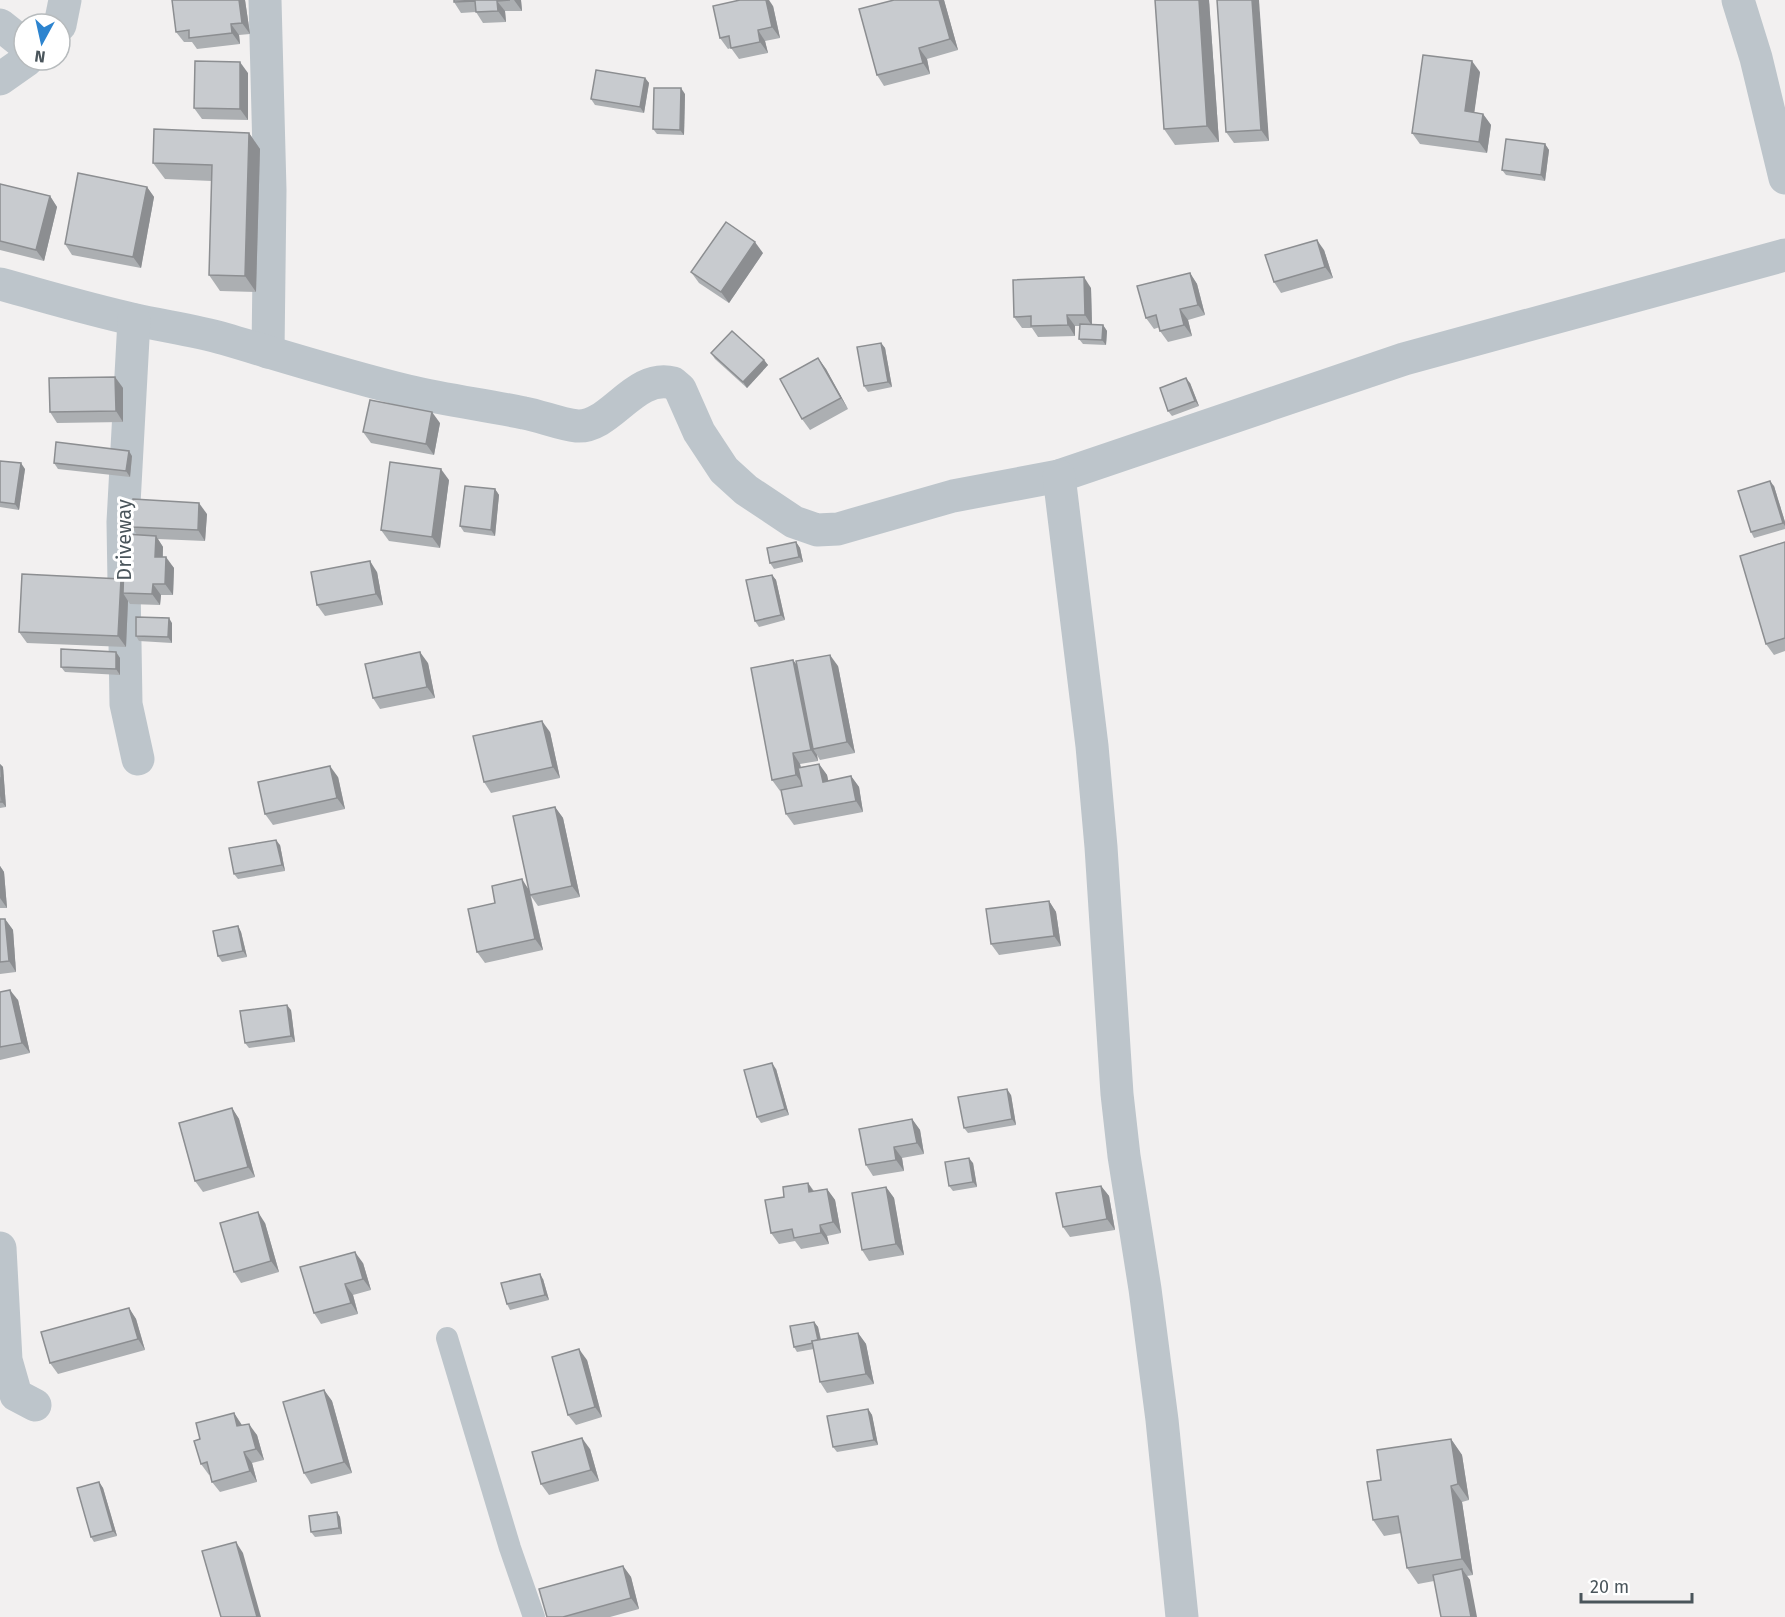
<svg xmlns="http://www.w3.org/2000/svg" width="1785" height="1617" viewBox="0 0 1785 1617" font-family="'Fira Sans',sans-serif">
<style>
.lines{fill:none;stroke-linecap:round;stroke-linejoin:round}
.service{stroke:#bdc5cb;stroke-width:22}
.minor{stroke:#bdc5cb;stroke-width:33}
.wall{fill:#acafb2}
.shaded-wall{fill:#8c8e91}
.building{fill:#c8cbcf;stroke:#8c8e91;stroke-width:1.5}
.labels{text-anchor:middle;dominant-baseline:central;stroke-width:6;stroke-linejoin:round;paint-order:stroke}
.street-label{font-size:20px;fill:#4a555b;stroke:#fff}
</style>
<rect width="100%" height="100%" fill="#f2f0f0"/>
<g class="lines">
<!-- service -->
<path class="service" d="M447,1338l63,210 24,69"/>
<!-- minor -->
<g class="minor">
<path d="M265,0l5,190 -2,162"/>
<path d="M1738,0l18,58 29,120"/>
<path d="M0,25l24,19"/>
<path d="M60,25l5,-25"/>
<path d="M0,79l27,-19"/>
<path d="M0,284c44,12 87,25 132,35 30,7 62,11 93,20 61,18 121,37 183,52 38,9 77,14 116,22 17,3 35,11 53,13 34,2 57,-53 96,-43l7,6 19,43 25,38 22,20 48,32 23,8 21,-1 115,-33 106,-20 345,-117 381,-104"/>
<path d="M134,320l-11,202 3,182 12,55"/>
<path d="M1059,476l33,270 9,101 16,247 7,62 21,133 17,131 20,197"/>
<path d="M0,1248l6,112 10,35 19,10"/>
</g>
</g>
<!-- wall -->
<g class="wall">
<path d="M172,0h73l5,34 -11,1 1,9 -43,5 -5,-7h-8l-8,-10z"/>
<path d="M454,0h67l1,11h-17l1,11 -23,1 -7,-11 -15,1 -7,-11z"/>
<path d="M894,0h50l14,50 -31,9 3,15 -46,12 -7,-11z"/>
<path d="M1155,0h54l10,142 -44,3 -11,-16z"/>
<path d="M1217,0l52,141 -35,2 -8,-11z"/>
<path d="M773,6l7,32 -15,3 3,12 -29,6 -8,-11 -3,1 -8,-11z"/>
<path d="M1480,72l-6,40 9,2 8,11 -4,28 -67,-9 -8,-11z"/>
<path d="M248,73v47l-46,-1 -8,-11z"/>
<path d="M645,78l4,5 -5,30 -49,-8 -4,-6z"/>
<path d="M685,94l-1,41 -27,-1 -4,-5z"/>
<path d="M249,133l11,16 -4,143 -36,-1 -11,-16 3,-94 -47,-2 -12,-16z"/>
<path d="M1545,144l4,6 -4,31 -39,-6 -4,-5z"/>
<path d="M0,184l50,12 7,11 -13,54 -44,-11z"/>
<path d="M147,187l7,10 -13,71 -69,-13 -7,-11z"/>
<path d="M1324,250l9,28 -52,15 -7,-11z"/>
<path d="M763,253l-34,50 -30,-20 -8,-11z"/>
<path d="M1190,273l7,11 8,31 -17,5 4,16 -24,6 -8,-11v-4l-6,2 -8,-11z"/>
<path d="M1091,288l1,37h11l4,6 -1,14 -23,-1 -4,-5 1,-13h-5v10l-37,1 -6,-9h-10l-8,-11z"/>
<path d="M881,343l4,5 7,39 -24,5 -4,-6z"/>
<path d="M711,353l53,7 4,5 -21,23 -32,-29z"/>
<path d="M818,358l8,11 22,40 -38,21 -8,-11z"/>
<path d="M115,377l8,11v34l-66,1 -7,-11z"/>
<path d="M1190,383l9,23 -27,10 -4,-5z"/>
<path d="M440,423l-6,32 -63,-12 -8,-11z"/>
<path d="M132,456l-2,21 -72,-8 -4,-6z"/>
<path d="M0,461l25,8 -6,41 -19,-3z"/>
<path d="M449,480l-9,68 -51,-7 -8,-11z"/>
<path d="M1774,486l11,36v7l-31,9 -3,-6z"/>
<path d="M495,489l4,6 -4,41 -31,-4 -4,-6z"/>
<path d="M207,514l-2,27 -47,-2 5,8v10l11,11 -1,27h-12l-1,10 -30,-1 -2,-3 -2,46 -99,-4 -8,-11 104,-50 14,-47 -5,-8z"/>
<path d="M796,542l4,6 3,14 -29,7 -4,-6z"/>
<path d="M1785,542v109l-11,4 -8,-11z"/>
<path d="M377,572l6,33 -58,11 -8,-11z"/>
<path d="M772,575l4,5 9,40 -26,7 -4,-6z"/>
<path d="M172,623v20l-33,-2 -3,-5z"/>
<path d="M116,652l4,6v17l-55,-3 -4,-5z"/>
<path d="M793,660l3,4 42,2 17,87 -35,7 -3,-5 1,6 -18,3 1,3 18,-3 8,11 1,6 23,-5 8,11 4,25 -69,13 -8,-11 -5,-24 -1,1 -8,-11z"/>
<path d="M428,663l7,35 -55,11 -7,-11z"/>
<path d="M550,732l10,46 -69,15 -7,-11z"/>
<path d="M0,764l3,3 3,40 -6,1z"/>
<path d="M338,777l7,32 -72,16 -8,-11z"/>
<path d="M555,807l8,11 17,79 -42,9 -7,-10 12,54 -58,13 -8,-11 18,-49 34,-14z"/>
<path d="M280,845l5,26 -47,8 -4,-5z"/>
<path d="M0,866l4,6 3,36h-7z"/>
<path d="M1049,901l7,11 5,34 -62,9 -8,-11z"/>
<path d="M0,919h5l8,11 3,42 -16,2z"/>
<path d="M238,926l3,6 6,25 -25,5 -4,-6z"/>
<path d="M0,992l18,8 12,53 -30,7z"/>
<path d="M291,1010l4,32 -46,6 -4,-5z"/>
<path d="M776,1069l13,46 -28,8 -4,-6z"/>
<path d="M1011,1095l5,30 -48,8 -4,-5z"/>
<path d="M232,1108l7,11 16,58 -52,15 -8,-11z"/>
<path d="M912,1119l8,11 4,24 -22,4 2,13 -31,5 -7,-11z"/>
<path d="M973,1163l4,24 -24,4 -4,-5z"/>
<path d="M808,1183l6,8 13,-2 8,11 6,33 -14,3 2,8 -28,5 -6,-8 -16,3 -8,-11 13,-36z"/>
<path d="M1101,1186l8,10 6,34 -45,7 -7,-10z"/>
<path d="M886,1187l8,11 10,57 -35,6 -7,-11z"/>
<path d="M265,1223l14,49 -38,11 -7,-11z"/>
<path d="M363,1263l8,27 -18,5 5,19 -37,10 -7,-11z"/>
<path d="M543,1279l6,21 -39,10 -3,-6z"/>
<path d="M129,1308l7,11 9,31 -87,24 -8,-11z"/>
<path d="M814,1322l4,5 3,12 37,-6 8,11 8,40 -47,9 -7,-11 -6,-33 -17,3 -3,-5z"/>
<path d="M587,1360l15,57 -26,8 -8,-10z"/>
<path d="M324,1390l8,11 20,72 -41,11 -7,-11z"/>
<path d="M868,1409l4,6 6,30 -41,7 -4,-5z"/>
<path d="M234,1413l8,12 15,10 7,25 -12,3 5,19 -37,10 -8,-10 -2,-8 -1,1 -8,-11 -1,-25z"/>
<path d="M1451,1439l11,16 7,45 -7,2 11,73 -6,1 3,4 -36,1 -16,3 -11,-16 -6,-35 -17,3 -11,-16 8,-40z"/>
<path d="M590,1449l9,32 -50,14 -8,-11z"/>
<path d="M99,1482l4,6 14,48 -23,6 -3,-5z"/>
<path d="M337,1512l3,5 2,17 -27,3 -4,-5z"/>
<path d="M623,1566l8,11 8,32 -29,8h-63z"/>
</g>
<!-- shaded-wall -->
<g class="shaded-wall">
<path d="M239,0h6l5,34 -8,-11z"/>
<path d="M514,0h7l1,11z"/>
<path d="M766,0h3l4,6 7,32 -8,-11z"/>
<path d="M939,0h5l14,50 -8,-11z"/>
<path d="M1199,0h10l10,142 -12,-16z"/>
<path d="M1252,0h7l10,141 -8,-11z"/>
<path d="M497,1l8,10 1,11 -8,-11z"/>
<path d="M231,24l8,11 1,9 -8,-11z"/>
<path d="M758,30l7,11 3,12 -8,-11z"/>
<path d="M919,48l8,11 3,15 -7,-11z"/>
<path d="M1472,61l8,11 -7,50 -8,-11z"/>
<path d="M240,62l8,11v47l-8,-11z"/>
<path d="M645,78l4,5 -5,30 -4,-6z"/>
<path d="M681,88l4,6 -1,41 -4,-5z"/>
<path d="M1483,114l8,11 -4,28 -8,-11z"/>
<path d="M249,133l11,16 -4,143 -11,-16z"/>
<path d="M1545,144l4,6 -4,31 -4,-6z"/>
<path d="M147,187l7,10 -13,71 -8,-11z"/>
<path d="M50,196l7,11 -13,54 -8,-11z"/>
<path d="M1317,240l7,10 9,28 -8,-11z"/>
<path d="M755,242l8,11 -34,50 -8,-11z"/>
<path d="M1190,273l7,11 8,31 -7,-10z"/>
<path d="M1084,277l7,11 1,38 -7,-11z"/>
<path d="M1180,309l8,11 4,16 -8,-11z"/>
<path d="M1067,315l8,11v10l-7,-11z"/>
<path d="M1103,325l4,6 -1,14 -4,-5z"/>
<path d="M881,343l4,5 7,39 -4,-5z"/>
<path d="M818,358l8,11 22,40 -7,-11z"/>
<path d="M764,360l4,5 -21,23 -4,-6z"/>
<path d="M115,377l8,11v34l-7,-11z"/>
<path d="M1186,378l4,5 9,23 -4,-5z"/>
<path d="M432,412l8,11 -6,32 -8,-11z"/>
<path d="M129,451l3,5 -2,21 -4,-6z"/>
<path d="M21,463l4,6 -6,41 -4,-6z"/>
<path d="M441,469l8,11 -9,68 -8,-11z"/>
<path d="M1770,481l4,5 11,36v4l-2,-3z"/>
<path d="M495,489l4,6 -4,41 -4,-6z"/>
<path d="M199,503l8,11 -2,27 -7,-11z"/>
<path d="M156,536l7,11 -1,21 -7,-11z"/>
<path d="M796,542l4,6 3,14 -4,-5z"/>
<path d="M166,557l8,11 -1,27 -8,-11z"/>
<path d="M370,561l7,11 6,33 -7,-11z"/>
<path d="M772,575l4,5 9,40 -4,-5z"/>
<path d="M121,579l8,11 -6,3 5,8 -2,46 -8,-11z"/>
<path d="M153,584l8,11 -1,10 -8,-11z"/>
<path d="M169,618l3,5v20l-4,-6z"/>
<path d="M116,652l4,6v17l-4,-6z"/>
<path d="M420,652l8,11 7,35 -8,-11z"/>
<path d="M830,655l8,11 17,87 -8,-11z"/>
<path d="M793,660l8,11 12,78 4,6 1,6 -7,-11z"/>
<path d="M542,721l8,11 10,46 -7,-11z"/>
<path d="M793,753l7,11 4,22 -8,-11z"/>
<path d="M0,764l3,3 3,40 -4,-5z"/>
<path d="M819,764l8,11 4,18 -8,-11z"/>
<path d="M330,766l8,11 7,32 -8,-11z"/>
<path d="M851,776l8,11 4,25 -7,-11z"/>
<path d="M555,807l8,11 17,79 -8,-11z"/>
<path d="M276,840l4,5 5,26 -3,-6z"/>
<path d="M0,866l4,6 3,36 -7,-10z"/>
<path d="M522,879l7,11 14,60 -8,-11z"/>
<path d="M1049,901l7,11 5,34 -7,-10z"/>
<path d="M5,919l8,11 3,42 -7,-11z"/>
<path d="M238,926l3,6 6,25 -4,-6z"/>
<path d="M10,990l8,10 12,53 -8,-10z"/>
<path d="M287,1005l4,5 4,32 -4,-6z"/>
<path d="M772,1063l4,6 13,46 -4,-6z"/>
<path d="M1007,1089l4,6 5,30 -4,-6z"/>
<path d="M232,1108l7,11 16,58 -7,-10z"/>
<path d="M912,1119l8,11 4,24 -7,-11z"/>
<path d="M894,1147l8,11 2,13 -8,-11z"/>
<path d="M969,1158l4,5 4,24 -4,-5z"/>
<path d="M808,1183l7,11 -6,-2z"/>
<path d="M1101,1186l8,10 6,34 -8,-11z"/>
<path d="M886,1187l8,11 10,57 -8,-11z"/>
<path d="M827,1189l8,11 6,33 -8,-11z"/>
<path d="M258,1212l7,11 14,49 -8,-11z"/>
<path d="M820,1225l7,11 2,8 -8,-11z"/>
<path d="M355,1252l8,11 8,27 -8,-11z"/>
<path d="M540,1274l3,5 6,21 -4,-5z"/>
<path d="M345,1284l8,11 5,19 -7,-11z"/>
<path d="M129,1308l7,11 9,31 -7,-11z"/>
<path d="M814,1322l4,5 4,20 -4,-5z"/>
<path d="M858,1333l8,11 8,40 -8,-10z"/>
<path d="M579,1349l8,11 15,57 -7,-10z"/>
<path d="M324,1390l8,11 20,72 -8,-11z"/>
<path d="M868,1409l4,6 6,30 -4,-5z"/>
<path d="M234,1413l7,11 4,13 -8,-11z"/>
<path d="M249,1424l8,11 7,25 -8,-11z"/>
<path d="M582,1438l8,11 9,32 -8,-11z"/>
<path d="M1451,1439l11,16 7,45 -11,-16z"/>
<path d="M244,1452l8,11 5,19 -7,-11z"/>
<path d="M99,1482l4,6 14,48 -4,-5z"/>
<path d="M1451,1486l11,16 11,73 -11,-16z"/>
<path d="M337,1512l3,5 2,17 -3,-6z"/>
<path d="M236,1542l7,11 18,64h-4z"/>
<path d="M623,1566l8,11 8,32 -8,-11z"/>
<path d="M1462,1569l8,11 7,37h-6z"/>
</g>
<!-- building -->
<g class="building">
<path d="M172,0h67l3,23 -11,1 1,9 -43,5v-8l-13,2z"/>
<path d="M454,0h56l-13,1 1,10 -22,1 -1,-11 -21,1z"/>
<path d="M740,0h26l6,27 -14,3 2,12 -29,6 -2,-12 -9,2 -7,-32z"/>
<path d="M894,0h45l11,39 -31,9 4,15 -46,12 -18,-66z"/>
<path d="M1155,0h44l8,126 -43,3z"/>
<path d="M1217,0h35l9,130 -35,2z"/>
<path d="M1423,55l49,6 -7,50 18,3 -4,28 -67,-9z"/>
<path d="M195,61l45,1v47l-46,-1z"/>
<path d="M596,70l49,8 -5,29 -49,-8z"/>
<path d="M654,88h27l-1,42 -27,-1z"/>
<path d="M154,129l95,4 -4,143 -36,-1 3,-110 -59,-2z"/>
<path d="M1506,139l39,5 -4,31 -39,-5z"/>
<path d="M78,173l69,14 -14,70 -68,-13z"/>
<path d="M0,184l50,12 -14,54 -36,-9z"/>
<path d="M726,222l29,20 -34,50 -30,-20z"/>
<path d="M1317,240l8,27 -51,15 -9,-27z"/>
<path d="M1190,273l8,32 -18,4 4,16 -24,6 -4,-16 -10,3 -9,-32z"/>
<path d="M1084,277l1,38h-18l1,10 -37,1v-10l-17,1 -1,-37z"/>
<path d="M1080,324l23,1 -1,15 -23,-1z"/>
<path d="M732,331l32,29 -21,22 -32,-29z"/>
<path d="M881,343l7,39 -24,4 -7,-39z"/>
<path d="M818,358l23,40 -39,21 -22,-40z"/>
<path d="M115,377l1,34 -66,1 -1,-34z"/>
<path d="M1186,378l9,23 -27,10 -8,-23z"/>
<path d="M370,400l62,12 -6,32 -63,-12z"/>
<path d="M56,442l73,9 -3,20 -72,-8z"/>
<path d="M0,461l21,2 -6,41 -15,-2z"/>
<path d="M390,462l51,7 -9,68 -51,-7z"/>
<path d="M1770,481l13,42 -32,9 -13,-41z"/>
<path d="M465,486l30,3 -4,41 -31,-4z"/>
<path d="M133,499l66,4 -1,27 -66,-3z"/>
<path d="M125,534l31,2 -1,21h11l-1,27h-12l-1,10 -29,-1z"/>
<path d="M796,542l3,15 -29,6 -3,-15z"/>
<path d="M1785,542v96l-19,6 -26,-88z"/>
<path d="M370,561l6,33 -59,11 -6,-33z"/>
<path d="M22,574l99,5 -3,57 -99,-4z"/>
<path d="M772,575l9,40 -26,6 -9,-41z"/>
<path d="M136,617l33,1 -1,19 -32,-1z"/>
<path d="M61,649l55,3v17l-55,-2z"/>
<path d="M420,652l7,35 -54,11 -8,-34z"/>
<path d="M830,655l17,87 -34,7 -17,-88z"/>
<path d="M793,660l18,90 -18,3 3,22 -24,5 -21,-112z"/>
<path d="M542,721l11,46 -69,15 -11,-46z"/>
<path d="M819,764l4,18 28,-6 5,25 -70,13 -5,-24 21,-4 -4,-18z"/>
<path d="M330,766l7,32 -72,16 -7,-32z"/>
<path d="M0,777l2,25h-2z"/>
<path d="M555,807l17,79 -42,9 -17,-79z"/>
<path d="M276,840l6,25 -48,9 -5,-26z"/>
<path d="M522,879l13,60 -58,13 -9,-43 27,-6 -3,-17z"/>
<path d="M1049,901l5,35 -63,8 -5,-35z"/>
<path d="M0,919h5l4,42 -9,1z"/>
<path d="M238,926l5,25 -25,5 -5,-25z"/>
<path d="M10,990l12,53 -22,4v-55z"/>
<path d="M287,1005l4,31 -46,7 -5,-32z"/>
<path d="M772,1063l13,46 -28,8 -13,-47z"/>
<path d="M1007,1089l5,30 -48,9 -6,-31z"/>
<path d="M232,1108l16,59 -53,14 -16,-58z"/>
<path d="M912,1119l5,24 -23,4 2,13 -30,5 -7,-36z"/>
<path d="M969,1158l4,24 -24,4 -4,-24z"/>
<path d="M808,1183l1,9 18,-3 6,33 -13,3 1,8 -27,5 -2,-9 -21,4 -6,-33 19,-3 -1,-10z"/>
<path d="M1101,1186l6,33 -44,8 -7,-34z"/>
<path d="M886,1187l10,57 -34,6 -10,-57z"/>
<path d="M258,1212l13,49 -37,11 -14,-49z"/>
<path d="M355,1252l8,27 -18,5 6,19 -37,10 -14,-46z"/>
<path d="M540,1274l5,21 -38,9 -6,-21z"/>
<path d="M129,1308l9,31 -88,24 -9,-31z"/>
<path d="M814,1322l4,18 -6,1 1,2 -19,4 -4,-21z"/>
<path d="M858,1333l8,41 -46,8 -8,-41z"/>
<path d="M579,1349l16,58 -27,8 -16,-58z"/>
<path d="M324,1390l20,72 -40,11 -21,-71z"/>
<path d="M868,1409l6,31 -41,7 -6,-31z"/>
<path d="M234,1413l3,13 12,-2 7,25 -12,3 6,19 -38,11 -5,-20 -6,2 -7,-23 6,-2 -4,-16z"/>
<path d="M582,1438l9,32 -50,14 -9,-32z"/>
<path d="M1451,1439l7,45 -7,2 11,73 -55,9 -9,-52 -25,4 -6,-38 14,-2 -4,-30z"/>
<path d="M99,1482l14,49 -22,6 -14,-49z"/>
<path d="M337,1512l2,16 -28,4 -2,-16z"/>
<path d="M236,1542l21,75h-36l-19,-66z"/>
<path d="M623,1566l8,32 -68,19h-16l-8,-28z"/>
<path d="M1462,1569l9,48h-30l-8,-42z"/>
</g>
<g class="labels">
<!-- street labels -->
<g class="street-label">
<text transform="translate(124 540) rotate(-90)">Driveway</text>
</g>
</g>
<!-- north arrow -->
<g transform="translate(42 42) rotate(188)"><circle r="28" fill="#ffffff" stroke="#b7bbbd" stroke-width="1.5"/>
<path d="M0-4.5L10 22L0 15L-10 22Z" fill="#2d84cf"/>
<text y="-9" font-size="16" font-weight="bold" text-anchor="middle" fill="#4a555b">N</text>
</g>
<!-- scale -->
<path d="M1581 1593v9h111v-9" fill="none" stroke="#4a555b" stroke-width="3"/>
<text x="1590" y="1593" font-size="18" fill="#4a555b" stroke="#ffffff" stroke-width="4.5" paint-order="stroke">20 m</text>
</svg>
